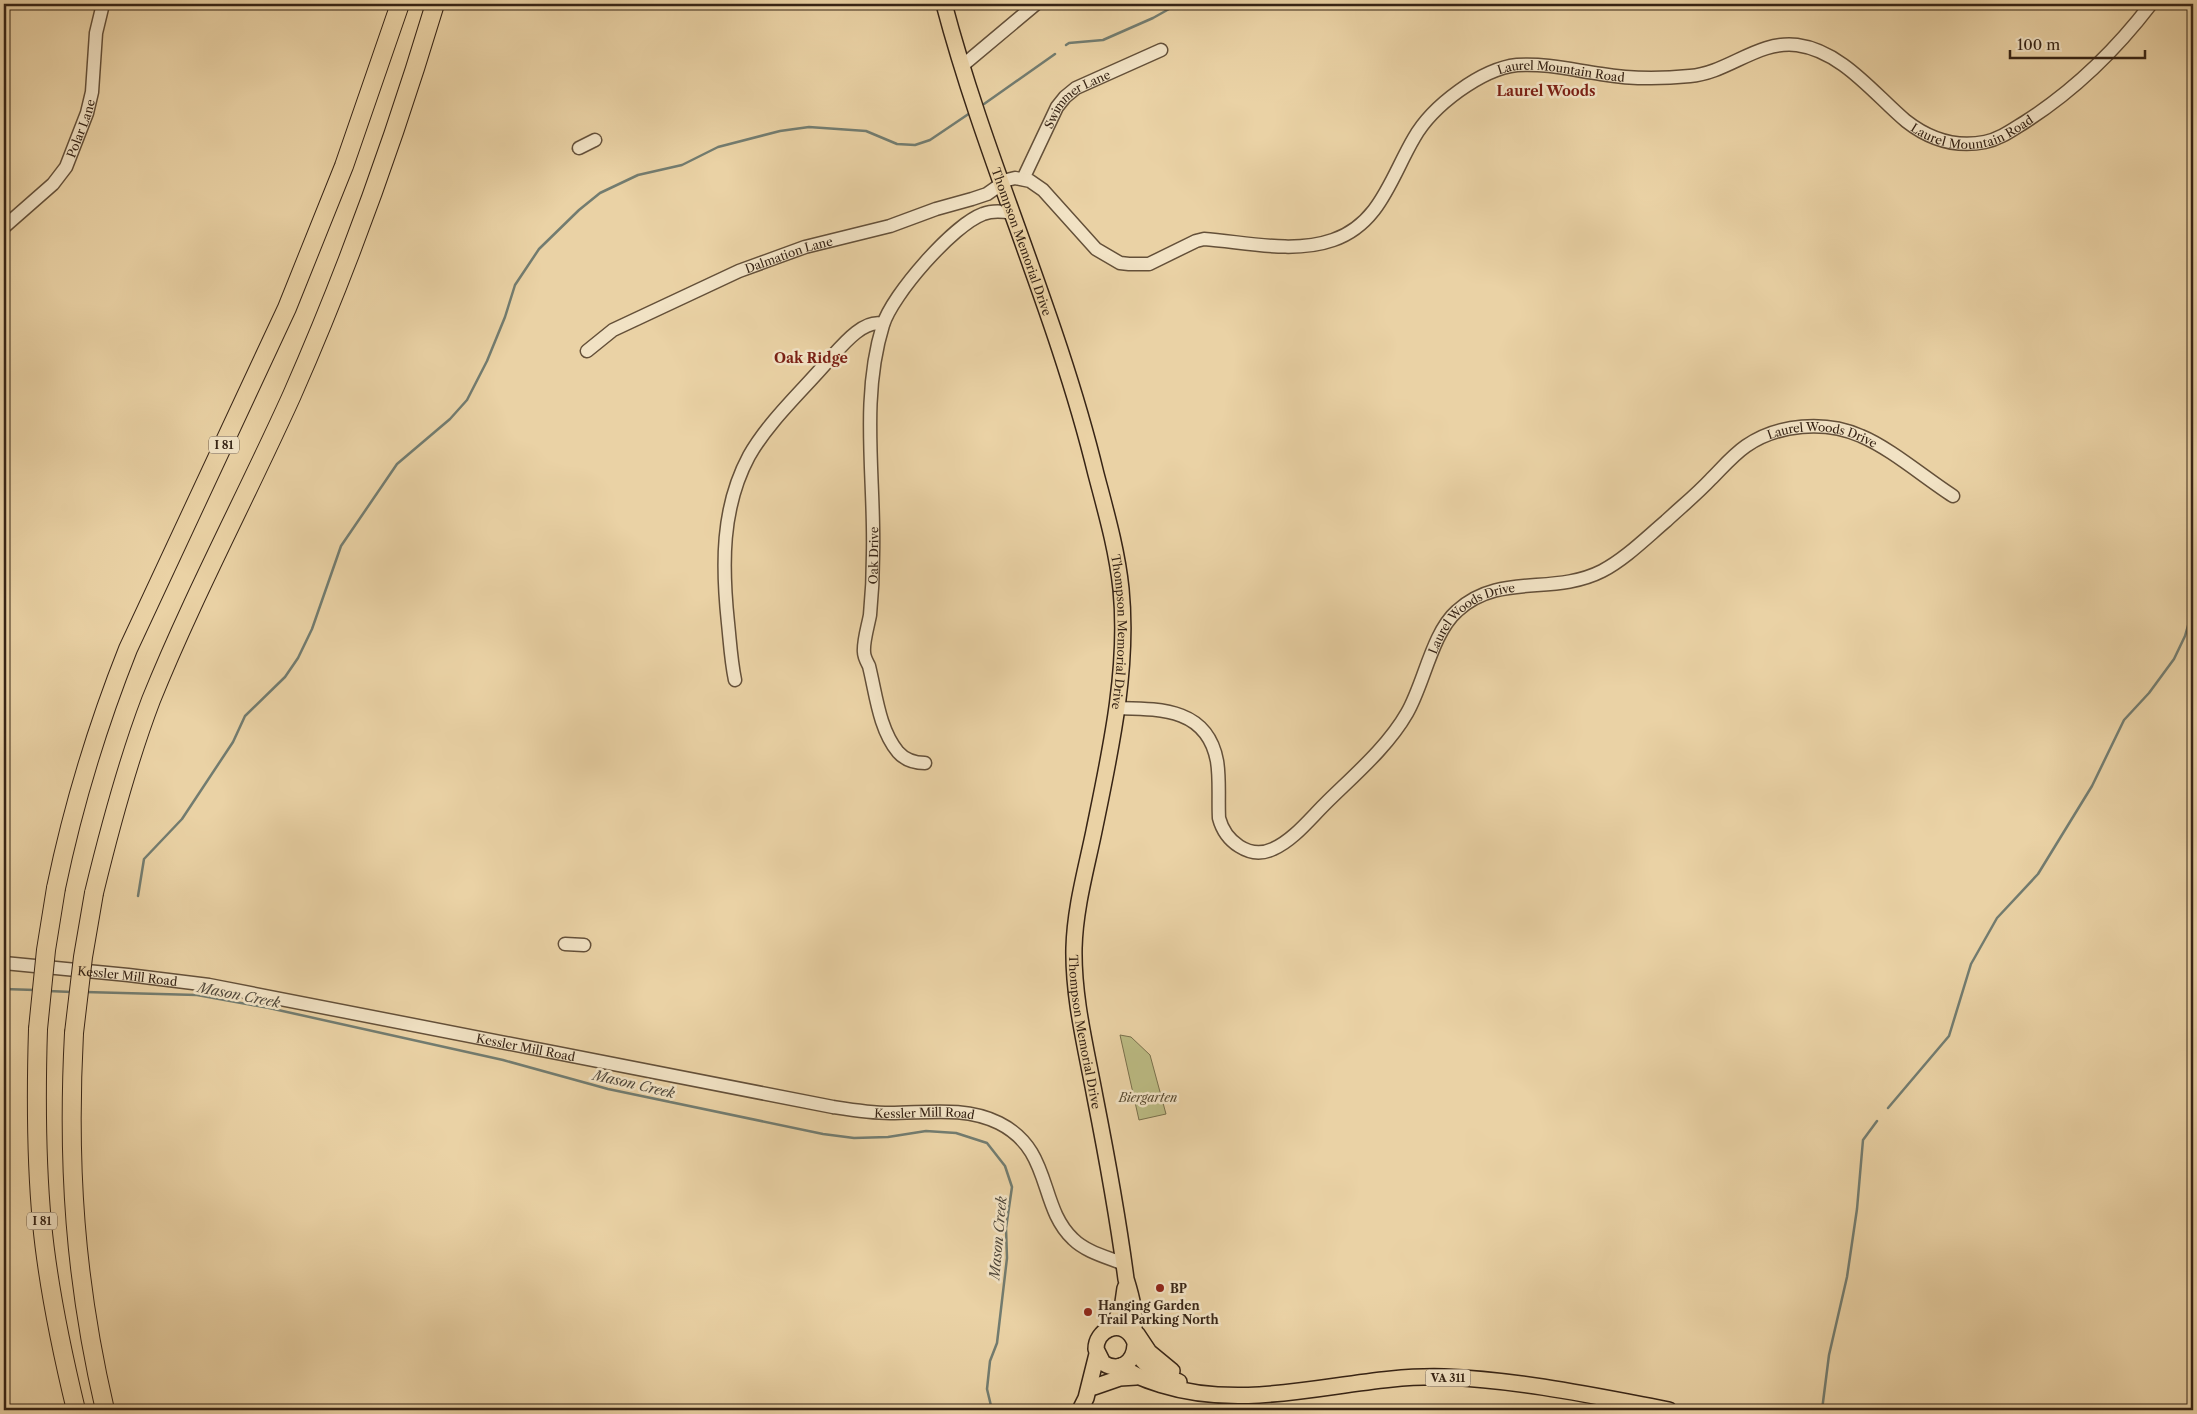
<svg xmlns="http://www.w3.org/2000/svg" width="2197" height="1414" viewBox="0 0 2197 1414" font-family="'Libre Caslon Text',serif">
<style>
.green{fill:#bbbb83;stroke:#79704c}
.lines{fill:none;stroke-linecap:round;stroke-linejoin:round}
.stream{stroke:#727c70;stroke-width:2.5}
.minor-casing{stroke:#645039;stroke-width:15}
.major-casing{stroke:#372415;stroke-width:18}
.highway-casing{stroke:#372415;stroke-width:20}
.minor{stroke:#f1e2c4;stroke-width:12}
.major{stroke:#ead2a5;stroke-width:15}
.highway{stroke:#ead2a5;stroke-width:18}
.highway-bridge-casing{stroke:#372415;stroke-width:20;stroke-linecap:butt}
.highway-bridge{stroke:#ead2a5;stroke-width:18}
.poi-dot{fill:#8f2418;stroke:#f1e2c4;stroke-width:2}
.labels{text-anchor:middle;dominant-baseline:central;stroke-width:5;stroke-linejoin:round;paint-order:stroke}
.shield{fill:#f1e2c4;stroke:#6f5d4a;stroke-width:1}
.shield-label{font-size:11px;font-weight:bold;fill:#372415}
.street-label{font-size:12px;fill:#372415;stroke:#f1e2c4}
.park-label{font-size:12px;font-style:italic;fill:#584a30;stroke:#f1e2c4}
.poi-label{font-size:12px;font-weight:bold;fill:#372415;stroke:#f1e2c4;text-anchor:start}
.neighbourhood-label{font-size:14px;font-weight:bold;fill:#7a1f14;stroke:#f1e2c4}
.water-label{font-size:14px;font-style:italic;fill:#50483b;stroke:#f1e2c4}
</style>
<rect width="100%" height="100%" fill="#ead2a5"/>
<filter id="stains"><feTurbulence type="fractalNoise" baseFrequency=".004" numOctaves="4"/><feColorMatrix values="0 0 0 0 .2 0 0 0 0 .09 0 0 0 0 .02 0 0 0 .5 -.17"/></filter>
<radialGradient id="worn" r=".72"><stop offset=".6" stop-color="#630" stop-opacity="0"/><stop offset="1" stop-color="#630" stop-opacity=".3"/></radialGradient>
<!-- green -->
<path class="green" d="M1120,1035l11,2 19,18 16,59 -27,6z"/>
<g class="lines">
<!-- stream -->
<g class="stream">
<path d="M1066,45l3,-2 34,-3 50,-22 25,-14"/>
<path d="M984,104l71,-50"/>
<path d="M138,896l6,-37 38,-40 51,-77 12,-26 40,-39 13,-19 14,-29 29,-83 56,-82 53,-45 17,-19 20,-39 18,-44 10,-32 24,-36 40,-39 21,-17 38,-18 44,-10 36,-18 62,-16 29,-4 57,4 31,13 18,1 15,-5 40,-27"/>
<path d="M4,989l31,1"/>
<path d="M48,991l24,1"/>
<path d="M85,992l112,3 72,13 234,52 105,29 215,45 31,4 34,-1 38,-6 30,2 31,10 18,23 7,21 -6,41 1,30 -10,85 -7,18 -3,28 5,21"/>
<path d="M1888,1108l61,-72 22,-72 26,-46 41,-44 54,-88 32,-66 25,-27 25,-34 11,-23 8,-28"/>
<path d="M1822,1410l7,-55 18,-78 10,-68 6,-69 14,-19"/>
</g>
<!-- minor casing -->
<g class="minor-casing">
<g id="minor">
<path d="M962,66l74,-62"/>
<path d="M579,148l16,-8"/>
<path id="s1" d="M1023,179l34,-72 8,-10 11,-9 85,-38"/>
<path id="s2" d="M4,227l49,-43 13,-17 21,-54 5,-21 4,-59 7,-29"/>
<path id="s3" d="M587,351l26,-21 126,-59 66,-24 85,-21 46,-17 36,-10 15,-5 20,-14 8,-2 15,3 13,9 53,59 24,14 9,1h20l47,-23 8,-2c41,3 89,15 129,1 47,-16 58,-63 81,-102 18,-32 67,-69 103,-73 29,-2 56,5 84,9 29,5 60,5 89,2 38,-3 68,-36 107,-31 45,6 77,49 109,76 23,18 49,27 79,21 15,-3 27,-12 40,-20 50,-32 90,-71 126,-118"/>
<path d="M735,680c-4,-19 -5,-38 -7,-57 -6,-57 -7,-115 21,-167 20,-35 52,-64 78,-94 13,-14 36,-44 56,-38"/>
<path id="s4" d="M1116,708c42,1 91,-1 101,53 3,18 1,38 2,57 6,23 30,42 54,31 19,-8 36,-29 51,-44 28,-28 63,-57 83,-92 17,-29 25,-80 50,-102 42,-39 96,-15 145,-40 23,-12 44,-33 64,-50 15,-14 31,-27 45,-42 11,-11 22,-24 35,-33 32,-22 79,-26 115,-10 29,12 64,42 92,60"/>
<path id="s5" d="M925,763c-11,0 -20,-3 -27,-11 -19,-23 -22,-58 -29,-86 -2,-4 -5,-9 -5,-14 -1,-10 4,-26 6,-37 2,-20 3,-40 3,-61 2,-75 -13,-155 10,-229 9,-30 70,-100 100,-111 10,-4 19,-3 29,-1"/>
<path d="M565,944l19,1"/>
<path id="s6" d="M4,963l124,12 81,10 624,122c19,3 37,6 57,6 36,0 75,-7 109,10 54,27 39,83 74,116 13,13 34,18 51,25"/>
</g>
</g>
<!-- major casing -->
<g class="major-casing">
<g id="major">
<path id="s7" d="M944,4c42,159 113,309 152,470 10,38 21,76 25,115 8,80 -11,164 -27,242 -8,39 -19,77 -20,117 -1,50 12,100 21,149 12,61 23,121 31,182 5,16 12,40 6,57"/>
<path d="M1111,1328l11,-19 3,-21"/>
<path d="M1137,1334l12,18 23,19"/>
<path d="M1135,1345c-1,18 -16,28 -32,18l-7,-14c0,-18 22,-30 35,-14 7,9 5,20 14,28 9,9 22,14 34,19"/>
<path d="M1121,1366c13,10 26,14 41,19 93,29 188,-11 282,-8 76,3 151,19 225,33"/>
<path d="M1094,1387l26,-9 16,-1"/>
<path d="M1080,1410l6,-12 11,-44"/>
</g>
</g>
<!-- highway casing -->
<g class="highway-casing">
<g id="highway">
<path d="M56,888c17,-82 41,-161 72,-239l159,-341 57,-142 56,-162"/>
<path d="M94,893c16,-66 33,-130 57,-193 42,-104 95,-203 141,-305 56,-127 103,-258 143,-391"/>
<path d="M38,1029c-2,65 -2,130 4,194 6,64 19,125 34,187"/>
<path d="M74,1033c-7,133 1,248 31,377"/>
</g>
</g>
<!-- minor -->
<use href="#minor" class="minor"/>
<!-- major -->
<use href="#major" class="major"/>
<!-- highway -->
<use href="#highway" class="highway"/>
<!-- highway-bridge casing -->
<g class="highway-bridge-casing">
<g id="highway-bridge">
<path d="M38,1029l8,-79 10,-62"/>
<path d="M74,1033l9,-76 11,-64"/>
</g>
</g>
<!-- highway-bridge -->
<use href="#highway-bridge" class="highway-bridge"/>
</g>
<!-- markers -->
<g class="poi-dot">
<circle cx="1160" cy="1288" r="5"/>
<circle cx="1088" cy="1312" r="5"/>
</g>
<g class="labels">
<!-- shield labels -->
<g class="shield">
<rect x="209" y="436.5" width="30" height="17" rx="4"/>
<rect x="27" y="1212.5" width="30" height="17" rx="4"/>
<rect x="1425.5" y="1369.5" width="45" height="17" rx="4"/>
</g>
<g class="shield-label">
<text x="224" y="445">I 81</text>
<text x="42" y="1221">I 81</text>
<text x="1448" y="1378">VA 311</text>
</g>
<!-- street labels -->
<g class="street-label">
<text stroke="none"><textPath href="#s3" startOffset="1131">Laurel Mountain Road</textPath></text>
<text stroke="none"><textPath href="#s1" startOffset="100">Swimmer Lane</textPath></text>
<text stroke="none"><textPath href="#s3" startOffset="1581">Laurel Mountain Road</textPath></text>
<text stroke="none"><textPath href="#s2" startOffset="128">Polar Lane</textPath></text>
<text stroke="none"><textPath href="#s7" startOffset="250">Thompson Memorial Drive</textPath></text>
<text stroke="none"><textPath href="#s3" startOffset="225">Dalmation Lane</textPath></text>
<text stroke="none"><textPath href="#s4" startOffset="986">Laurel Woods Drive</textPath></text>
<text stroke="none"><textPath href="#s5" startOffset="234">Oak Drive</textPath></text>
<text stroke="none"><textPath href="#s4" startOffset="568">Laurel Woods Drive</textPath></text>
<text stroke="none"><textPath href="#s7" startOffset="655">Thompson Memorial Drive</textPath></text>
<text stroke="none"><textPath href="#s6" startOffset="124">Kessler Mill Road</textPath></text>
<text stroke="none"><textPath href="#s7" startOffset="1060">Thompson Memorial Drive</textPath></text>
<text stroke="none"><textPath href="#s6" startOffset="529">Kessler Mill Road</textPath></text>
<text stroke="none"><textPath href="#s6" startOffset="934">Kessler Mill Road</textPath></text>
</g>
<!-- park labels -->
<g class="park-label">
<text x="1148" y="1097">Biergarten</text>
</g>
<!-- poi labels -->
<g class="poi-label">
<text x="1170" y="1288">BP</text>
<text x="1098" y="1305">Hanging Garden<tspan x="1098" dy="14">Trail Parking North</tspan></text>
</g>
<!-- neighbourhood labels -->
<g class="neighbourhood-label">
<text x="1546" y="91">Laurel Woods</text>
<text x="811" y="358">Oak Ridge</text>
</g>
<!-- water labels -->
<g class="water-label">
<text transform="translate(239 995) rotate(11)">Mason Creek</text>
<text transform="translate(634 1084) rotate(13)">Mason Creek</text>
<text transform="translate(998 1238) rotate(-85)">Mason Creek</text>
</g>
</g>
<!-- margin -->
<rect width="2197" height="1414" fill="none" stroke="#ead2a5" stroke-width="20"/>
<rect x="5" y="5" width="2187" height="1404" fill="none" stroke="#372415" stroke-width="2.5"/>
<rect x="10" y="10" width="2177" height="1394" fill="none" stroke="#372415"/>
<!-- scale -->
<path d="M2010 50v8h135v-8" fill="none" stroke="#372415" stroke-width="2.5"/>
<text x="2017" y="50" font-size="15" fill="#372415" stroke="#f1e2c4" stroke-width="4" paint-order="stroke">100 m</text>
<rect width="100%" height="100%" filter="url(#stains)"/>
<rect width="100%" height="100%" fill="url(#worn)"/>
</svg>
